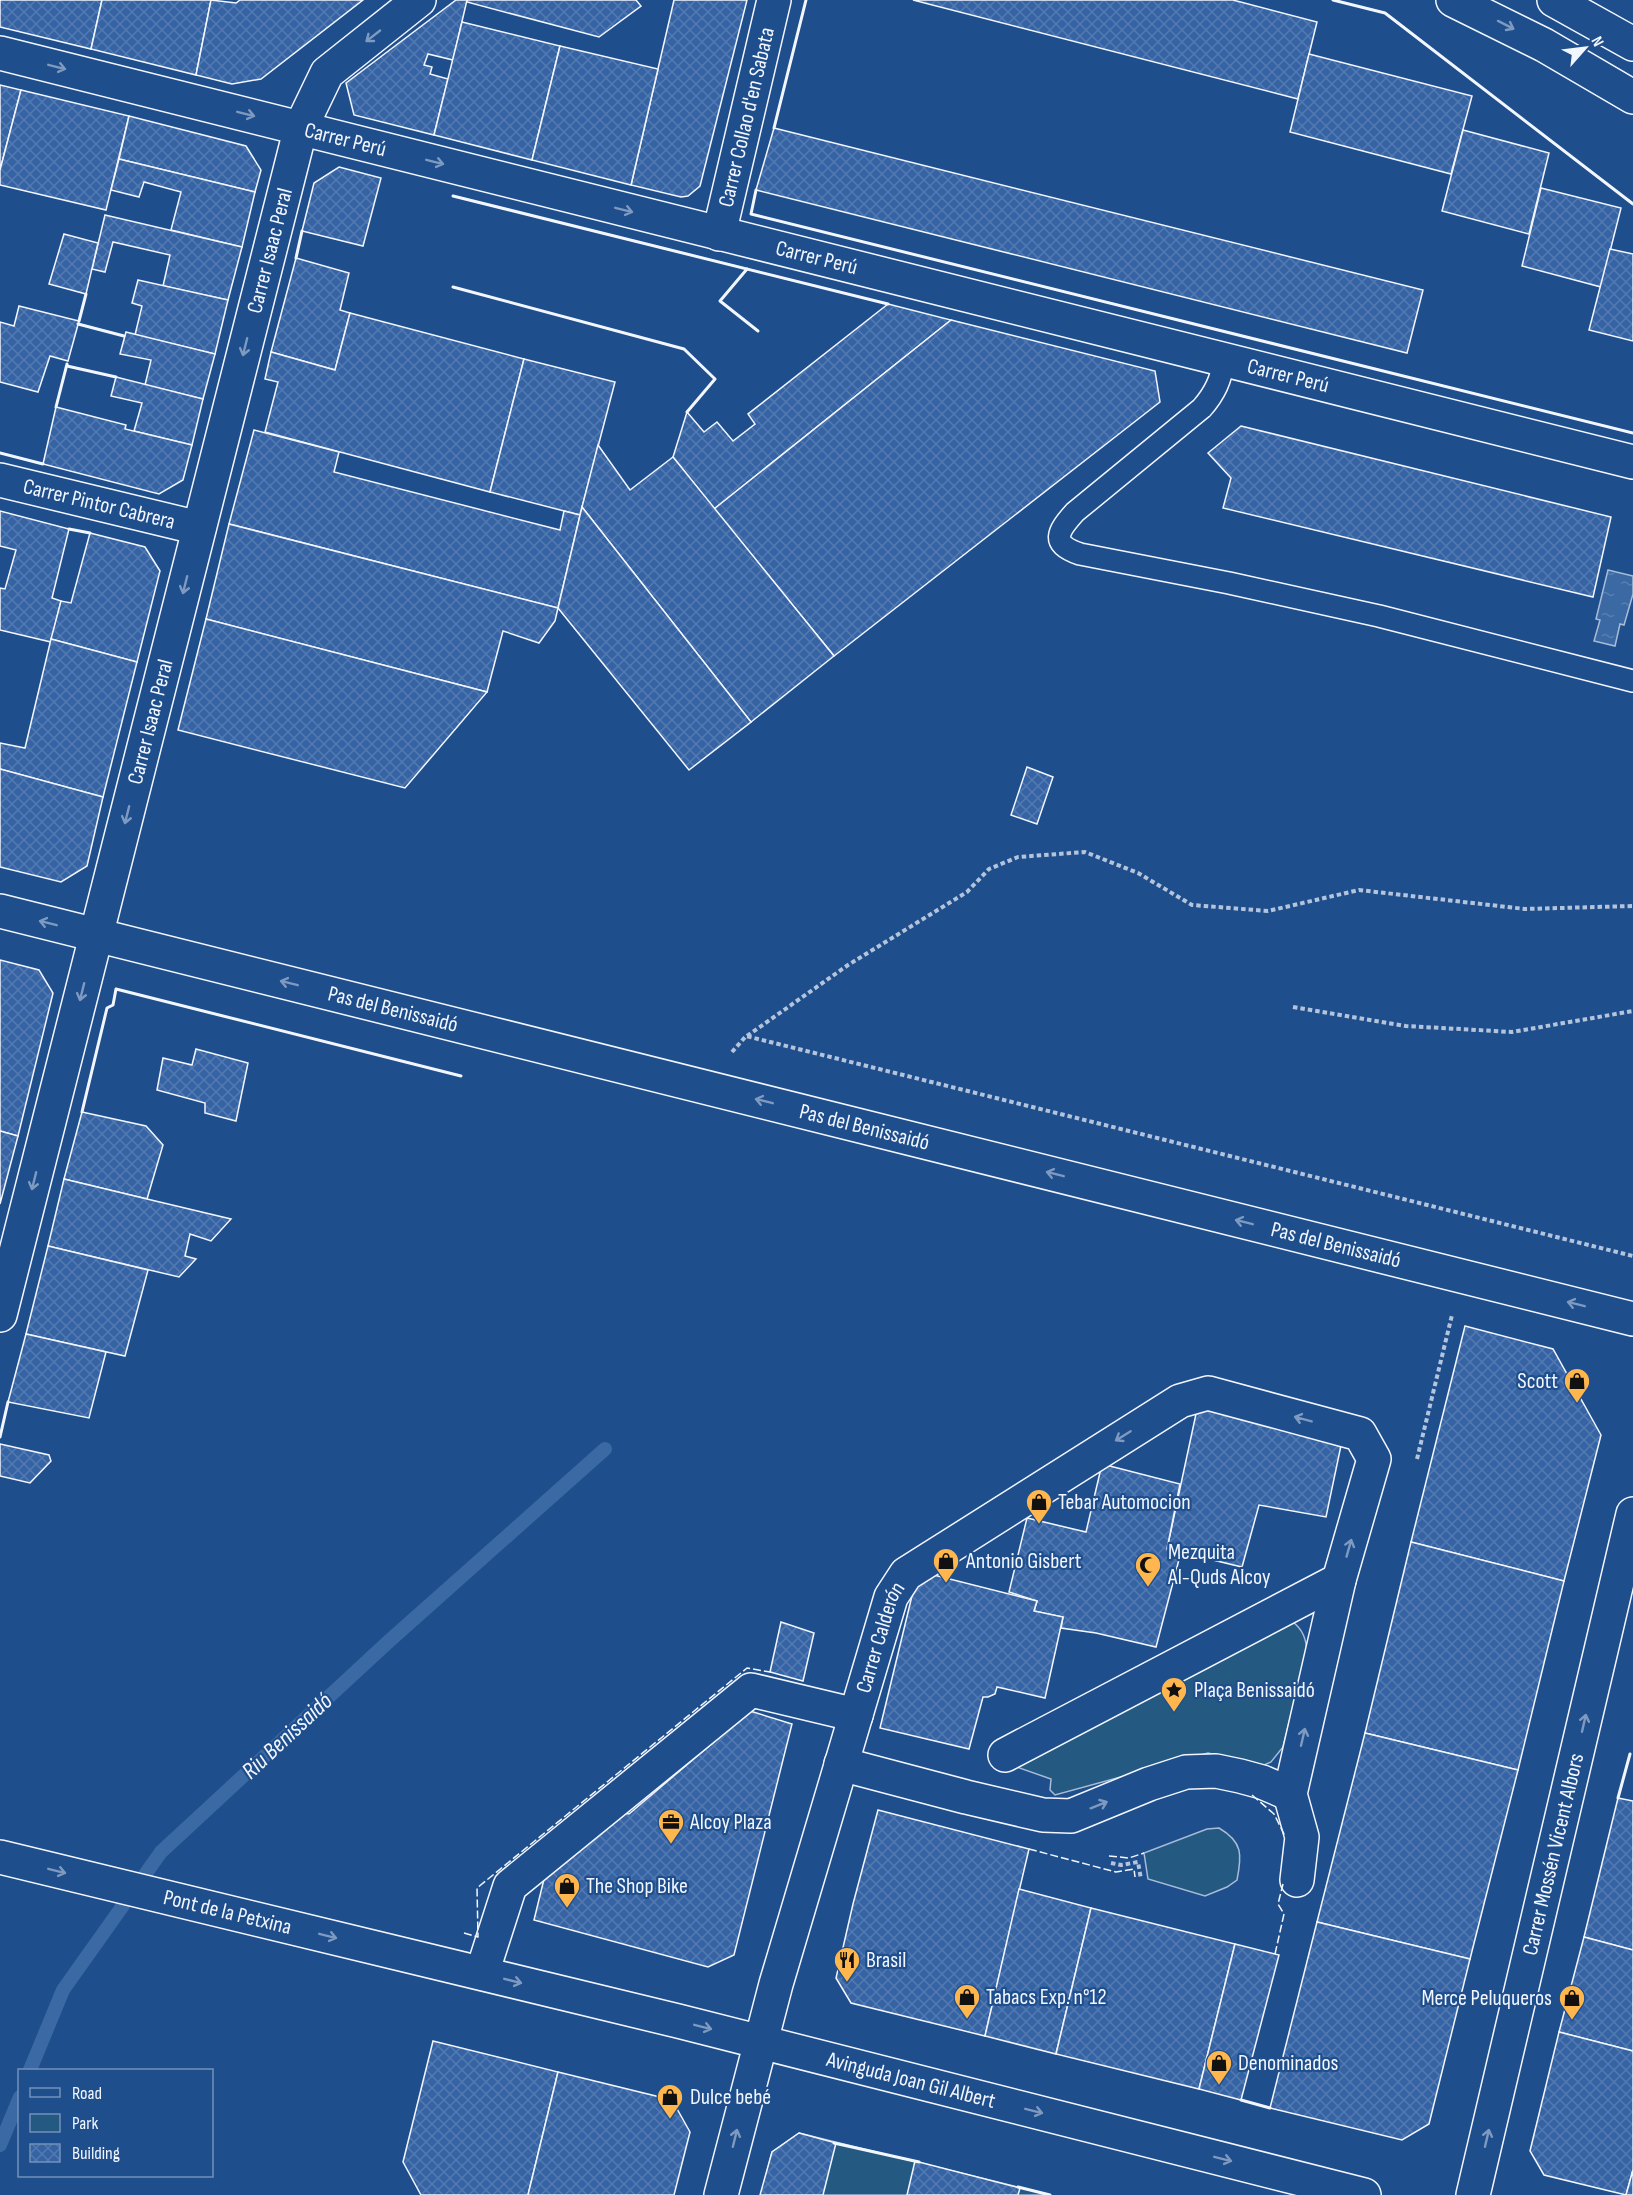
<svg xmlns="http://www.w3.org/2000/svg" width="1633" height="2195" viewBox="0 0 1633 2195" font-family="'Sofia Sans Condensed',sans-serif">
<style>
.green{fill:#245a82;stroke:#a8bbd7;stroke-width:1.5}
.water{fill:url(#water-ripples);stroke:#a8bbd7;stroke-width:1.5}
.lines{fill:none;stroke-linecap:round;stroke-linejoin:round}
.stream{stroke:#3b69a3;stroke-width:14}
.building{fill:url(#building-cross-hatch);stroke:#f2f6ff;stroke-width:1.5}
.lane-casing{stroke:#f2f6ff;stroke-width:24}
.street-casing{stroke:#f2f6ff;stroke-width:36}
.secondary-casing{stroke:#f2f6ff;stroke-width:36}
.primary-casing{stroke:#f2f6ff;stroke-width:36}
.path{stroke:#b3c4dc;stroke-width:4;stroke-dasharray:4.5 3;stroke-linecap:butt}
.lane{stroke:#1f4e8c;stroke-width:21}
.street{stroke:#1f4e8c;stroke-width:33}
.secondary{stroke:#1f4e8c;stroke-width:33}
.primary{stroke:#1f4e8c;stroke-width:33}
.fence{stroke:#f2f6ff;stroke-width:1.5;stroke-dasharray:8 3;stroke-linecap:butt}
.wall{stroke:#f2f6ff;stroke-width:3}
.oneway{stroke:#7e9ac0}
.labels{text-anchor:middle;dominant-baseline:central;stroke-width:4.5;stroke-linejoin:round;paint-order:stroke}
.street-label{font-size:22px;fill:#f2f6ff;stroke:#1f4e8c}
.poi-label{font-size:22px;fill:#f2f6ff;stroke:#1f4e8c;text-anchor:start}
.water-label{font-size:24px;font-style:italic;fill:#f2f6ff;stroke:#1f4e8c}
</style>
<defs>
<pattern id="water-ripples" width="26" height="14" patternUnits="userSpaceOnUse" patternTransform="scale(1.5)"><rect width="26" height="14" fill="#3b69a3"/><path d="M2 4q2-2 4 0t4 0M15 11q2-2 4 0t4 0" fill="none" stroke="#587fb1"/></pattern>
<pattern id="building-cross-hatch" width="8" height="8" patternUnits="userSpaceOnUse" patternTransform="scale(1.5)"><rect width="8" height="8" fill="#3563a3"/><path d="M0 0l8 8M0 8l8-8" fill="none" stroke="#537ab1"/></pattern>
</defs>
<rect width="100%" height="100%" fill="#1f4e8c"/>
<!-- green -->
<g class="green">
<path d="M1293,1622c10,8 13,17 14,29l-24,96 -12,15 -9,4 -54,-13 -153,42 -5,-5 1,-11 -37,-13z"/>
<path d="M1219,1828c24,14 23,27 18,52l-10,7 -22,9 -57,-17 -4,-26 63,-24z"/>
<path d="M799,2133l251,62h-289l11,-43z"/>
</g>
<!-- water -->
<path class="water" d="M1608,570l25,6v18l-9,31 -4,-1 -5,22 -21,-5 6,-21 -4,-1z"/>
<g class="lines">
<!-- stream -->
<g class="stream">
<path d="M30,2070l33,-80 98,-138 227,-210 217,-193"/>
<path d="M0,2145l20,-48"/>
</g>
</g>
<!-- building -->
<g class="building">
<path d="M0,0h102l-11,49 -91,-22z"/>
<path d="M102,0h109l-15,75 -105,-26z"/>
<path d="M211,0l25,3 4,-3h123l-102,79 -29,5 -36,-9z"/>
<path d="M456,0h11l-14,60 -25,-6 -4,11 8,2 -2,7 18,5 -14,56 -80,-20 -8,-32z"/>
<path d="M467,0h169l5,6 -42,31 -132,-35z"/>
<path d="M674,0h73l-47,186 -12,10 -7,1 -50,-12z"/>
<path d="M913,0h320l84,22 -19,77z"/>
<path d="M462,22l98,24 -28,114 -98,-25z"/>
<path d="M560,46l98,23 -27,116 -99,-25z"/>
<path d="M1309,54l163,42 -21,78 -161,-42z"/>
<path d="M0,85l21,5 -21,80z"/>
<path d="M21,90l108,26 -23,94 -106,-25v-15z"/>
<path d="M129,116l117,30 15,24 -6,22 -136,-33z"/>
<path d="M774,128l649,162 -16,63 -651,-163z"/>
<path d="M1463,130l86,23 -20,81 -87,-23z"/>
<path d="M119,159l136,33 -13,55 -71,-17 10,-38 -37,-10 -5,15 -28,-7z"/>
<path d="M339,167l42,11 -18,68 -61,-15 12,-48z"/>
<path d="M1541,188l80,20 -20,79 -79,-21z"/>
<path d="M105,215l137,32 -14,53 -65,-14 7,-31 -57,-13 -8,30 -13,-3z"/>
<path d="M64,234l34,9 -12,51 -37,-10z"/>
<path d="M1610,249l23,5v87l-44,-11z"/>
<path d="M296,258l53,15 -9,37 10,3 -15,57 -64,-18z"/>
<path d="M138,280l90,20 -13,54 -80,-19 7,-29 -10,-3z"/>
<path d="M888,304l63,16 -237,189 -41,-52 14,-45 17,20 13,-10 16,19 22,-17 -7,-10z"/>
<path d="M19,306l60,15 -11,40 -18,-5 -12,36 -38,-10v-60l14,4z"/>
<path d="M350,313l174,46 -34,133 -225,-60 13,-50 -13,-3 6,-27 64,18z"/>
<path d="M951,320l204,51 5,31 -326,254 -120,-147z"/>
<path d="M126,332l89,22 -12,45 -58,-14 6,-25 -31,-6z"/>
<path d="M524,359l91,23 -35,133 -90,-23z"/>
<path d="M116,377l87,22 -11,46 -58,-14 8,-28 -31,-7z"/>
<path d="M56,407l70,18 -1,4 67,16 -9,35 -24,14 -116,-30z"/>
<path d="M1241,426l370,91 -18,80 -370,-89 8,-30 -23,-25z"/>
<path d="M254,430l85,22 -5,20 226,58 4,-19 16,4 -22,93 -329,-84z"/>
<path d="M598,445l32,45 43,-33 161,199 -83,66 -169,-215z"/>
<path d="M582,507l169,215 -62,48 -131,-162z"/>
<path d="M0,511l69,18 -17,69 9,3 -10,41 -51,-12v-42l5,1 11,-39 -16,-4z"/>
<path d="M229,524l329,84 -3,13 -16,22 -36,-12 -16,61 -281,-73z"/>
<path d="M90,533l55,14 15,24 -23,91 -86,-23 10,-38 10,2z"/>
<path d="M206,619l281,73 -82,96 -227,-58z"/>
<path d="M51,639l86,23 -34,135 -103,-28v-26l25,5z"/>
<path d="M1027,767l26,10 -16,47 -26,-9z"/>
<path d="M0,769l103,28 -16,69 -26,16 -61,-15z"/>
<path d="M0,960l39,10 14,23 -35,143 -18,-5z"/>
<path d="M196,1049l52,14 -12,58 -31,-8v-10l-48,-13 6,-32 29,7z"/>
<path d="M82,1112l64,14 17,19 -16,54 -83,-20z"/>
<path d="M0,1131l18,5 -18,68z"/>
<path d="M64,1179l83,20 84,20 -20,22 -21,-7 -5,22 11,3 -17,18 -131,-31z"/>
<path d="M48,1246l100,24 -23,86 -99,-22z"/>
<path d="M1465,1326l88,23 48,86 -37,146 -153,-39z"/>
<path d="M26,1334l80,18 -17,66 -81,-16z"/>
<path d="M1199,1400l144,36 -17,81 -67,-12 -17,62 -75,-18z"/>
<path d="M0,1444l49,11 2,6 -21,22 -30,-7z"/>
<path d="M1102,1464l78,20 -13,65 14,3 -25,95 -60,-14 -35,-5 2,-11 -29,-6 3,-10 -28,-9 18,-74 59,14z"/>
<path d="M1411,1542l153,39 -46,189 -153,-37z"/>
<path d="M918,1571l119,30 -3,10 29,6 -18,81 -48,-11 -2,7 -7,3h-5l-14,52 -89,-21z"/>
<path d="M781,1622l33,11 -11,48 -33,-9z"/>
<path d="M750,1711l42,13 -58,231 -26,12 -174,-47 11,-45 75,-63 9,2z"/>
<path d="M1365,1733l153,37 -48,189 -153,-37z"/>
<path d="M1618,1798l15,3v149l-49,-13z"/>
<path d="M878,1810l151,39 -44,187 -134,-33 -15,-25 17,-74z"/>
<path d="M1019,1889l72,19 -35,146 -71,-18z"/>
<path d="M1091,1908l144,36 -36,145 -143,-35z"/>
<path d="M1317,1922l153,37 -41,165 -27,16 -132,-32z"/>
<path d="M1584,1937l49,13v101l-74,-19z"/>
<path d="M1235,1944l44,11 -38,145 -42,-11z"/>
<path d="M1559,2032l74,19v119l-7,25 -82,-20 -14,-24z"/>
<path d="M433,2041l125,31 -30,123h-107l-18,-33z"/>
<path d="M558,2072l114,28 18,32 -16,63h-146z"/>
<path d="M799,2133l37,10 -13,52h-63l12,-43z"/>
<path d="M915,2161l105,27 -2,7h-111z"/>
<path d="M1633,2170v25h-7z"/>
</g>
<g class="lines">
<!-- lane casing -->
<g class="lane-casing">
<path id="lane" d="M1224,360c-3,20 -9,33 -22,48l-127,104c-18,20 -25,32 5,42l149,29 150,33 254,65"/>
</g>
<!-- street casing -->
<g class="street-casing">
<g id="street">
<path id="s1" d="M0,53l1633,409"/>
<path id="s2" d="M719,234l55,-234"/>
<path id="s3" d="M0,480l199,48"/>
<path d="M1005,1755l334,-175"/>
<path d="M841,1764l125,33 77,18 28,1 78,-32 37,-12 30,-1 24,5 22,6 28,12"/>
<path d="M482,1973l28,-87 241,-196 105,25"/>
<path id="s4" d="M721,2195l55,-211 115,-387 15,-23 274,-173 28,-8 152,41 14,25 -35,121 -49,214 12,43 -5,43"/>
<path id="s5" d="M1473,2195l160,-681"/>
</g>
</g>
<!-- secondary casing -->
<g class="secondary-casing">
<g id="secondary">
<path d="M1453,0l91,45 89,52"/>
<path d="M1554,0l79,44"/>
<path id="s6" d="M0,1315l301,-1188 26,-54 92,-73"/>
</g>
</g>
<!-- primary casing -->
<g class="primary-casing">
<g id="primary">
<path id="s7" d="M0,911l1633,408"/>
<path id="s8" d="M0,1857l678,164 686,174"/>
</g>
</g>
<!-- path -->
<g class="path">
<path d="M1293,1007l113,19 106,6 121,-21"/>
<path d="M747,1036l101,-71 119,-73 22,-23 29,-12 67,-5 53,21 54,32 76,6 91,-21 166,19 108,-3"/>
<path d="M732,1052l14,-16 887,220"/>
<path d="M1417,1459l35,-144"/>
<path d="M1111,1863l10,2 17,-3 3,17"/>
</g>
<!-- lane -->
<use href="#lane" class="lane"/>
<!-- street -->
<use href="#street" class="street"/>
<!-- secondary -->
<use href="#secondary" class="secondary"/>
<!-- primary -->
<use href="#primary" class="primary"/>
<!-- fence -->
<g class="fence">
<path d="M1252,1795l22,19 11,22"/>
<path d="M1029,1849l87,23 18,-3 1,8"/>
<path d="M1109,1856l20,2 15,-5"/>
<path d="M464,1933l14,4 -1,-49 270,-220 23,4"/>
<path d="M1275,1954l9,-40 -6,-10 5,-20"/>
</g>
<!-- wall -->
<g class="wall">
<path d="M1333,0l52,13 248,191"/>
<path d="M774,128l32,-128"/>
<path d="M756,190l-5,24 882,219"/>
<path d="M453,196l435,108"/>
<path d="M296,258l6,-27"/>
<path d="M747,269l-27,32 38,30"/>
<path d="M453,287l231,62 31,30 -28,33"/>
<path d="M79,321l7,-27"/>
<path d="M78,324l46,12"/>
<path d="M67,366l49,11"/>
<path d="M56,407l11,-43"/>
<path d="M0,453l43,11"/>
<path d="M69,529l21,4"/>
<path d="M82,1112l25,-104 6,-3 3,-16 345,87"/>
<path d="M0,1437l8,-35"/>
<path d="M1618,1798l12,-44"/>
<path d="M1241,2100l29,8"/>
<path d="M834,2143l85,19"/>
<path d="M1018,2187l32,8"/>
</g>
</g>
<!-- one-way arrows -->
<defs><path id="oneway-shaft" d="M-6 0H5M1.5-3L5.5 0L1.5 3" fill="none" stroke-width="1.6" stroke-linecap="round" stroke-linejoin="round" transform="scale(1.5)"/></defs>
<g class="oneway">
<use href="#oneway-shaft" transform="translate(1506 25) rotate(27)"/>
<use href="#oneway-shaft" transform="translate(373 36) rotate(142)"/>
<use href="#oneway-shaft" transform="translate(57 67) rotate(14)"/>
<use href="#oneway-shaft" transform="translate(246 114) rotate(14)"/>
<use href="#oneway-shaft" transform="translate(435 162) rotate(14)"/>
<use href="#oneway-shaft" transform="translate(624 210) rotate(14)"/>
<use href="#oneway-shaft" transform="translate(245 347) rotate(104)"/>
<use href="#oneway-shaft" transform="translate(185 585) rotate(104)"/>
<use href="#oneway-shaft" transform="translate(127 815) rotate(104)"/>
<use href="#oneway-shaft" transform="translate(48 923) rotate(-166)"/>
<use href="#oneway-shaft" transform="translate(289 983) rotate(-166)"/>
<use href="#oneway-shaft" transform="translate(82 992) rotate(104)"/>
<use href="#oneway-shaft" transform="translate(764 1101) rotate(-166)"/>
<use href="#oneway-shaft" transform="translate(1055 1174) rotate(-166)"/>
<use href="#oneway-shaft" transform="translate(34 1181) rotate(104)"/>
<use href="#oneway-shaft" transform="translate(1244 1222) rotate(-166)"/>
<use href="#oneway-shaft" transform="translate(1576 1304) rotate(-166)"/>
<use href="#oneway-shaft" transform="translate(1303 1419) rotate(-165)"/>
<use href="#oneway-shaft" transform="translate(1123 1436) rotate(148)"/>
<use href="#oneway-shaft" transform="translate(1349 1548) rotate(-74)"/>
<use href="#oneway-shaft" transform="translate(1584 1723) rotate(-77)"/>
<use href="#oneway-shaft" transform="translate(1303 1737) rotate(-77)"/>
<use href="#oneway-shaft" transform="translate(1099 1805) rotate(-22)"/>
<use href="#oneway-shaft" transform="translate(57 1871) rotate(14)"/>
<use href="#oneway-shaft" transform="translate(328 1936) rotate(14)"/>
<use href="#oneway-shaft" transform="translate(513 1981) rotate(14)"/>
<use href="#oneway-shaft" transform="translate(703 2027) rotate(14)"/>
<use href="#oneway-shaft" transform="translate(1034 2111) rotate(14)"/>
<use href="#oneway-shaft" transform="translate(735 2138) rotate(-76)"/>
<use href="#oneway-shaft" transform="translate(1487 2138) rotate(-77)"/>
<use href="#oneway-shaft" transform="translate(1223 2159) rotate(14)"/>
</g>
<!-- icons -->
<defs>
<g id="shop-pin" transform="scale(1.35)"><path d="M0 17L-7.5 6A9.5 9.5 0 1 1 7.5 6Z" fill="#ffb74d" stroke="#1f4e8c"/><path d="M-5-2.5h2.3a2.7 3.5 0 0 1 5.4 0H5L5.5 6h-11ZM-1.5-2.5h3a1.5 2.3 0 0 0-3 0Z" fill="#111"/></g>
<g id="mosque-pin" transform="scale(1.35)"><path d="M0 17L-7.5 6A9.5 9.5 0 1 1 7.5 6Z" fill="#ffb74d" stroke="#1f4e8c"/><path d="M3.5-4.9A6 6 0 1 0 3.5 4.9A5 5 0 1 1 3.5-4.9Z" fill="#111"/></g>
<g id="sight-pin" transform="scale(1.35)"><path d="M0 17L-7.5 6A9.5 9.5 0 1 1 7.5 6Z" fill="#ffb74d" stroke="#1f4e8c"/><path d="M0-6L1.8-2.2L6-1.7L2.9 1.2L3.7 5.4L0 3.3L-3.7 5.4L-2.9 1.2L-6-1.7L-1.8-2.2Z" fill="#111"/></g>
<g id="office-pin" transform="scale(1.35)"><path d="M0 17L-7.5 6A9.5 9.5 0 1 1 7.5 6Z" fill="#ffb74d" stroke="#1f4e8c"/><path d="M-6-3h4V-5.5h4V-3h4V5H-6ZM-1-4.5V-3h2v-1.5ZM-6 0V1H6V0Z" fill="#111"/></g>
<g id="restaurant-pin" transform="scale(1.35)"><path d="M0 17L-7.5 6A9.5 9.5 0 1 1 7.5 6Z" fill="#ffb74d" stroke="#1f4e8c"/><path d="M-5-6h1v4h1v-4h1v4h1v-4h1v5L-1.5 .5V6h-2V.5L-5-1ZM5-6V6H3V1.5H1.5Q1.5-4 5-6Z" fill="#111"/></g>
</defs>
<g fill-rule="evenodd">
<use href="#shop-pin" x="1577" y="1381"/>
<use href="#shop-pin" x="1039" y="1502"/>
<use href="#shop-pin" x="946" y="1561"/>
<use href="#mosque-pin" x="1148" y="1565"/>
<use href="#sight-pin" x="1174" y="1690"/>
<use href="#office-pin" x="671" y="1822"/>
<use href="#shop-pin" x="567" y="1886"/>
<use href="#restaurant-pin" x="847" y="1960"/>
<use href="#shop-pin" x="967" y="1997"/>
<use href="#shop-pin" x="1572" y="1998"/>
<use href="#shop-pin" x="1219" y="2063"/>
<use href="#shop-pin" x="670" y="2097"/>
</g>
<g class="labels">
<!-- street labels -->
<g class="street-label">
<text stroke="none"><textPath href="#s2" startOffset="120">Carrer Collao d'en Sabata</textPath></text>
<text stroke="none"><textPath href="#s1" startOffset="356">Carrer Perú</textPath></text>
<text stroke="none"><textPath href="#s6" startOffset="1098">Carrer Isaac Peral</textPath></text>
<text stroke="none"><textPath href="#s1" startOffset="842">Carrer Perú</textPath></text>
<text stroke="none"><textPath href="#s1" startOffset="1328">Carrer Perú</textPath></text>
<text stroke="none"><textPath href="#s3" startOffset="102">Carrer Pintor Cabrera</textPath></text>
<text stroke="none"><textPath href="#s6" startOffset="612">Carrer Isaac Peral</textPath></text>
<text stroke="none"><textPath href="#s7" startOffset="405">Pas del Benissaidó</textPath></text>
<text stroke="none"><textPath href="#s7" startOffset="891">Pas del Benissaidó</textPath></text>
<text stroke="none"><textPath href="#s7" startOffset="1377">Pas del Benissaidó</textPath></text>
<text stroke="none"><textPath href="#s4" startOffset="580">Carrer Calderón</textPath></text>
<text stroke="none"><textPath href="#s5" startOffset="350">Carrer Mossén Vicent Albors</textPath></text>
<text stroke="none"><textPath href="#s8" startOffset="234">Pont de la Petxina</textPath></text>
<text stroke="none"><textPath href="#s8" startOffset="938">Avinguda Joan Gil Albert</textPath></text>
</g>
<!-- poi labels -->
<g class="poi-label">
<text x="1558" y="1381" text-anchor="end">Scott</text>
<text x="1058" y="1502">Tebar Automocion</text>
<text x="1168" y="1552">Mezquita<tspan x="1168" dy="25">Al-Quds Alcoy</tspan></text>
<text x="966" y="1561">Antonio Gisbert</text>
<text x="1194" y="1690">Plaça Benissaidó</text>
<text x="690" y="1822">Alcoy Plaza</text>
<text x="586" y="1886">The Shop Bike</text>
<text x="866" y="1960">Brasil</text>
<text x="986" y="1997">Tabacs Exp. n°12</text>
<text x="1552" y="1998" text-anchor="end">Merce Peluqueros</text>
<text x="1238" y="2063">Denominados</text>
<text x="690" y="2097">Dulce bebé</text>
</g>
<!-- water labels -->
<g class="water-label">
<text transform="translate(287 1736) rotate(-43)">Riu Benissaidó</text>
</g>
</g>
<!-- legend -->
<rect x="18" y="2069" width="195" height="108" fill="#1f4e8c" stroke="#7391ba" stroke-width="1.5"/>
<rect x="30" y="2088" width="30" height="9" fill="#1f4e8c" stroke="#7391ba" stroke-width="1.5"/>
<text x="72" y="2099" font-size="18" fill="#f2f6ff">Road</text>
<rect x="30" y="2114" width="30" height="18" fill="#245a82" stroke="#7391ba" stroke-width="1.5"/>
<text x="72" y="2129" font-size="18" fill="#f2f6ff">Park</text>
<rect x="30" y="2144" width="30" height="18" fill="url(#building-cross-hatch)" stroke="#7391ba" stroke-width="1.5"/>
<text x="72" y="2159" font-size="18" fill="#f2f6ff">Building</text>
<!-- north arrow -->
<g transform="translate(1585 48) rotate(62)" stroke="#1f4e8c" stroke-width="4.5" paint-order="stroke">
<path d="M0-4.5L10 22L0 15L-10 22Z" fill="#f2f6ff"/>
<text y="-9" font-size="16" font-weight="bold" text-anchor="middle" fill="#f2f6ff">N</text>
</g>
</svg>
